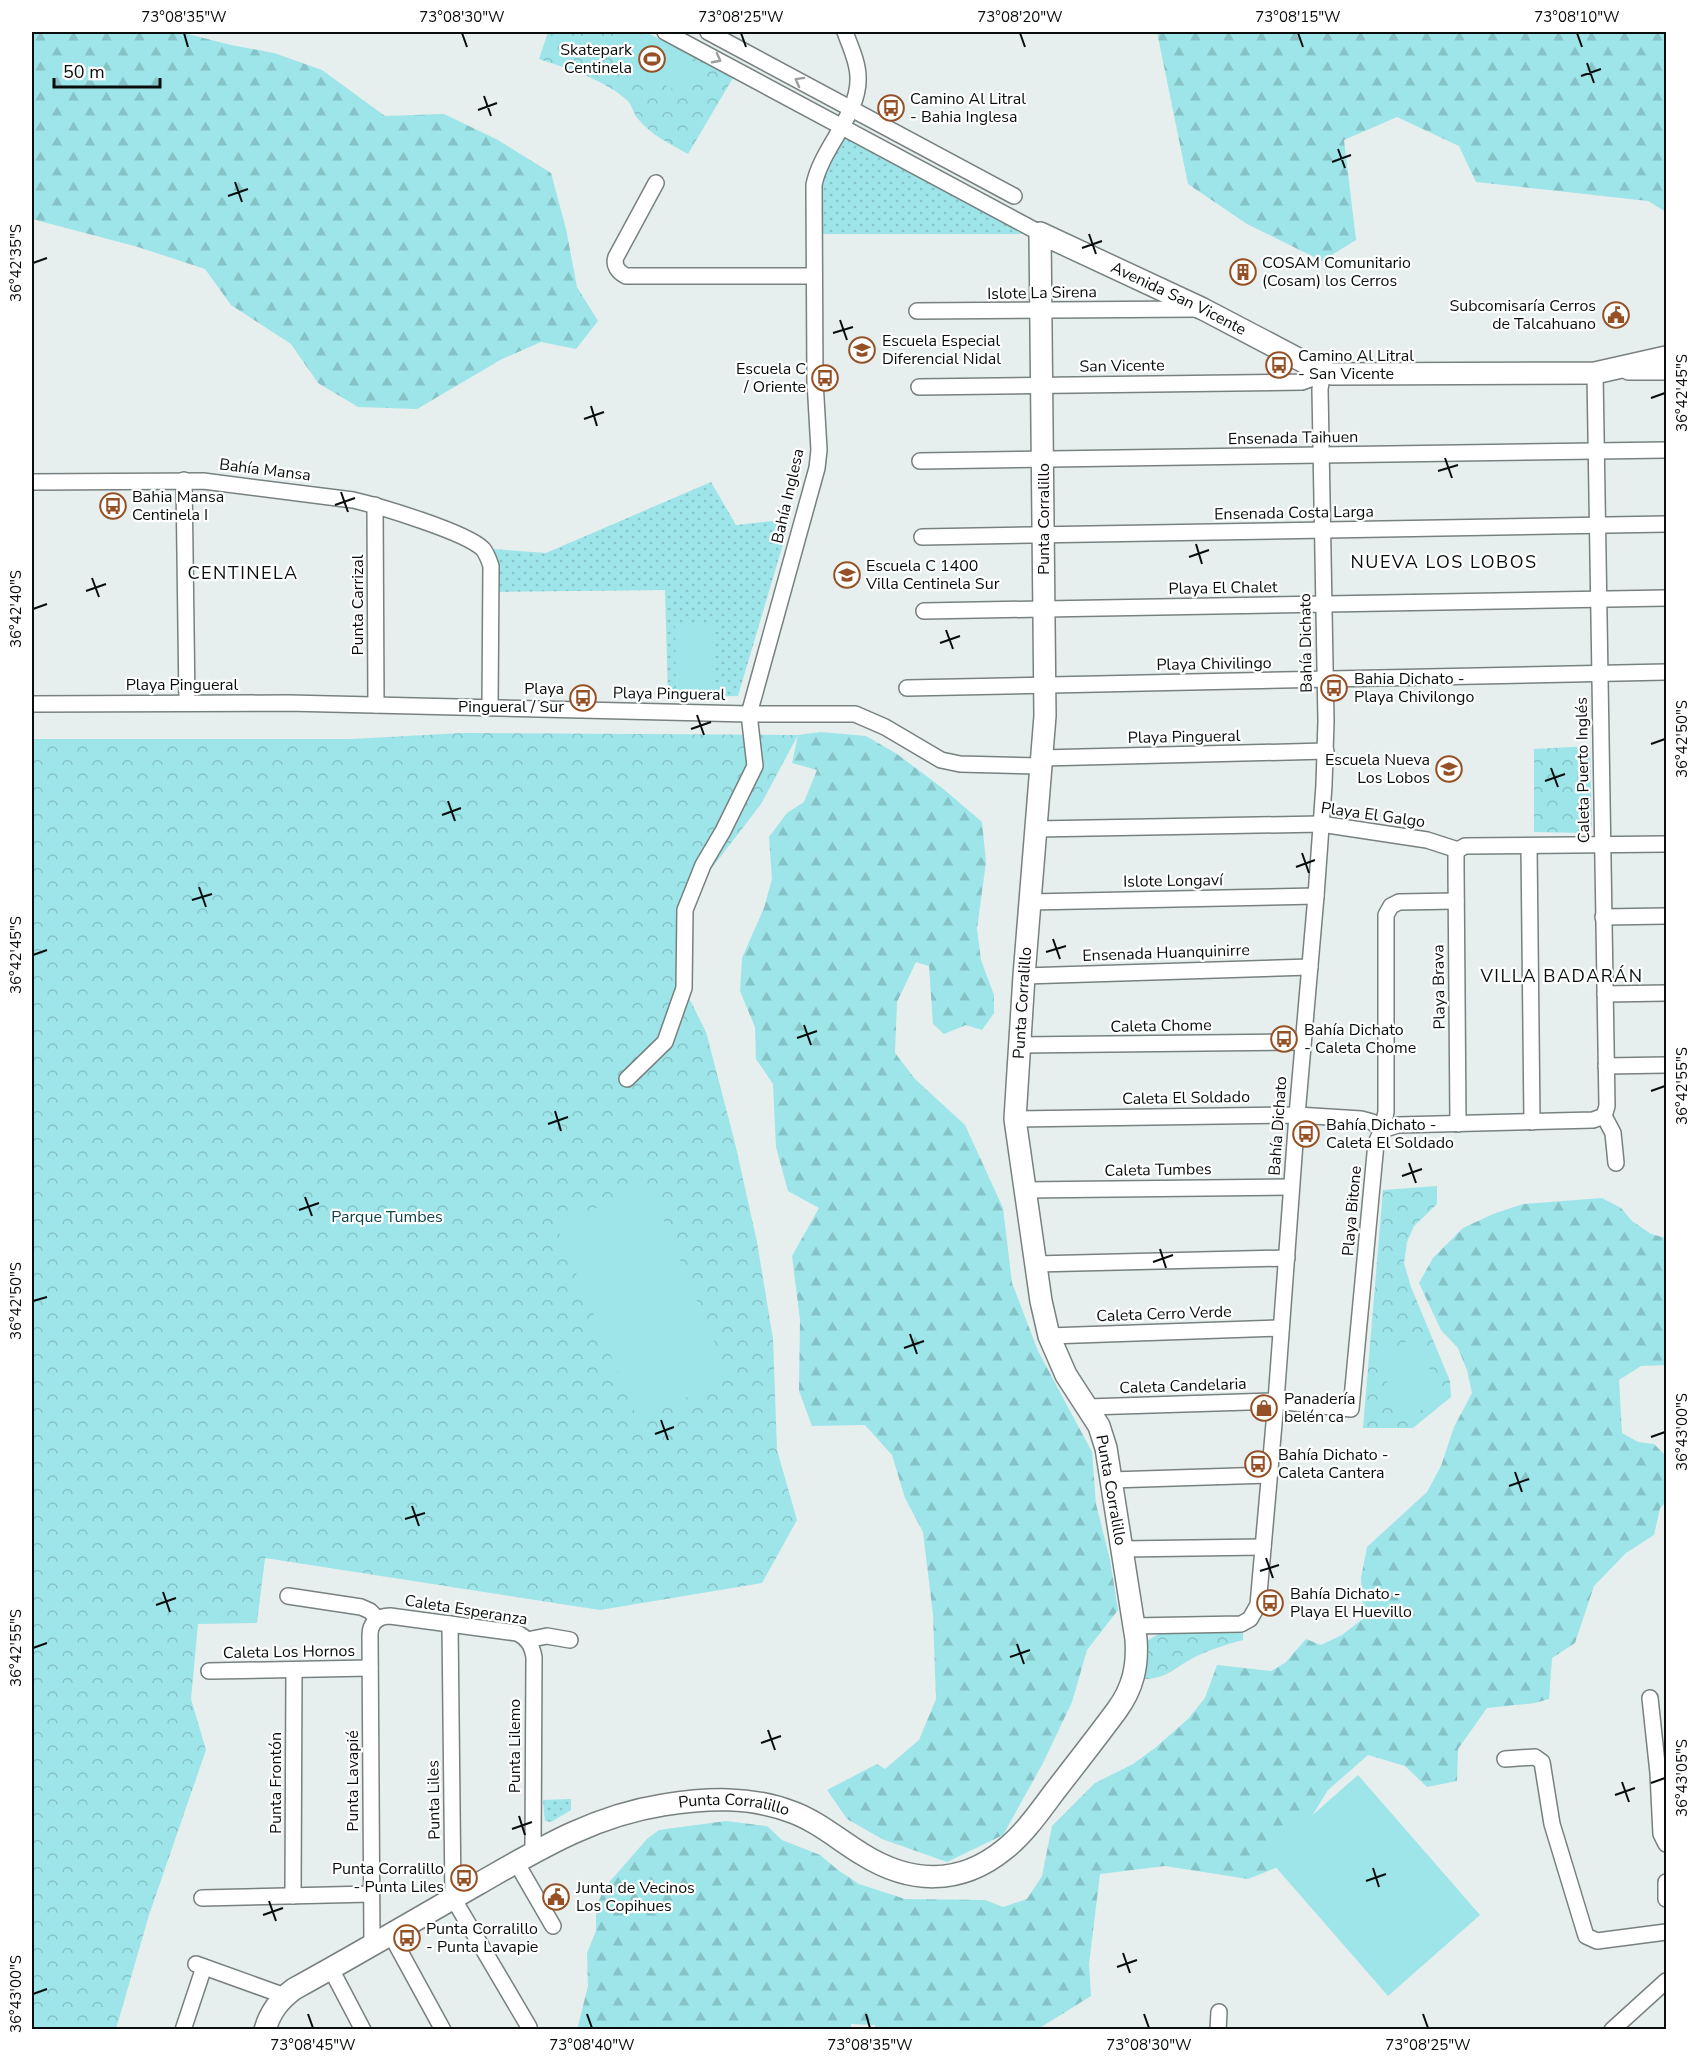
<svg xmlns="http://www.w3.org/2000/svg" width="1698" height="2061" viewBox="0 0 1698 2061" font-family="'Nunito Sans',sans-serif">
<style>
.grass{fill:url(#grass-dots)}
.forest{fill:url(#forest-firs)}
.park{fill:url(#park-crowns)}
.pitch{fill:#9de5e9}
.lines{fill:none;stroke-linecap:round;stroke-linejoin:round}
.street-casing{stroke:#788080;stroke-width:18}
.secondary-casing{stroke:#788080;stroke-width:24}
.street{stroke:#fff;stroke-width:15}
.secondary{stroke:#fff;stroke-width:21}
.oneway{stroke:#9d9e9e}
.ticks{fill:none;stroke:#0a0d0d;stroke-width:2}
.labels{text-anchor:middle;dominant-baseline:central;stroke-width:4.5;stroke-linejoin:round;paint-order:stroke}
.poi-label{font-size:16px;fill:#0a0d0d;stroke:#fff;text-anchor:start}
.street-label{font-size:16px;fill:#0a0d0d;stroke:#fff}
.park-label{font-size:16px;fill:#0b4346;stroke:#fff}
.neighbourhood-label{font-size:18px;letter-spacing:1.5px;fill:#0a0d0d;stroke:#fff}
.neatline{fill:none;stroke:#0a0d0d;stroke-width:2}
.ticks-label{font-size:15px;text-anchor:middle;fill:#0a0d0d}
</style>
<defs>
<pattern id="grass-dots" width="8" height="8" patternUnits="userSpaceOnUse" patternTransform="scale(1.5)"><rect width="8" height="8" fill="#9de5e9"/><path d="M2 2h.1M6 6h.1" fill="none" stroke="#86c3c7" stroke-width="1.8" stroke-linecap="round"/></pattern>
<pattern id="forest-firs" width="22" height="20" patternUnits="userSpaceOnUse" patternTransform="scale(1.5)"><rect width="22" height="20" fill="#9de5e9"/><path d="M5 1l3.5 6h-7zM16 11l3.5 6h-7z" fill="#86c3c7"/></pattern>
<pattern id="park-crowns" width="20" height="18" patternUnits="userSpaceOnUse" patternTransform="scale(1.5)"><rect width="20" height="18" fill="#9de5e9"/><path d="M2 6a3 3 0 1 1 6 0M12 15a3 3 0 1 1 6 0" fill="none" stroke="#86c3c7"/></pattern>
</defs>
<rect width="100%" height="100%" fill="#e6eeee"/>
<!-- grass -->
<g class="grass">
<path d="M841,133l185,101h-210l3,-62z"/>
<path d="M711,482l25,43 37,-4 16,3 -51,172 -70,1 -3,-107 -171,2 -1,-43 53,4z"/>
<path d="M571,1799v11l-20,12 -6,-1 -2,-21z"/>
</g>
<!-- forest -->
<g class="forest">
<path d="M32,32h148l51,13 43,8 48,17 63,46 59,-2 54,26 53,33 15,56 11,58 21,34 -22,28 -35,-7 -39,17 -85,50 -59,-2 -40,-24 -27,-39 -60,-39 -26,-36 -67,-22 -106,-28z"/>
<path d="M1157,32h509v180l-18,-11 -172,-19 -17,-36 -62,-29 -53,23 12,100 -34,21 -75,-37 -59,-40z"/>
<path d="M821,732l45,4 31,18 44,33 41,35 4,40 -9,67 4,31 13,35v18l-12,17 -16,-5 -22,9 -11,-10 -4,-58 -13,-4 -19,40 -2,51 20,26 50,46 38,83 9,75 26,68 54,101 4,52 14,56 8,50 -31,40 -15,52 -29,61 -40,72 -56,27 -65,-23 -35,-20 -20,-29 50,-26 8,5 34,-29 17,-41 -3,-84 -10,-83 -18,-34 -13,-43 -27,-30 -53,1 -13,-35 1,-71 -8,-64 27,-48 -31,-17 -12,-44 -3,-63 -17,-25 -1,-32 -15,-36 2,-33 22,-50 8,-29 -3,-42 18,-24 17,-11 13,-32 -25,-7 6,-28z"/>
<path d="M1602,1198l19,10 11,13 19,13 15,4v127l-25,1 -22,14 3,53 16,9 16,2 12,12v46l-6,6 -6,27 -28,18 -32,33 -19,57 -23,15 -3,41 -14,4 -48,5 -29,41 -1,32 -30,6 -22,-21 -37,-11 -40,35 -31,50 -4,21 -45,18 -83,-13 -65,8 -11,90 2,32 -53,33 -162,1 -1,-5 -24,-1v6h-274l11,-44 -1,-33 9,-22v-24l9,-20 42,-48 12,-9 67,-9 41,5 15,14 38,15 18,15 21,14 46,15 80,1 18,7 24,-8 15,-23 10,-50 43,-43 38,-19 22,-16 33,-29 17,-21 12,-33 54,6 14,-8 21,-24 15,6 21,-10 22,-17 -3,-40 6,-31 60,-55 14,-26 13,-39 18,-34 -5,-23 -9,-22 -17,-18 -22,-47 14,-25 30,-30 30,-14 30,-10z"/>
</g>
<!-- park -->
<g class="park">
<path d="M548,32h98l87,46 -45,76c-18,-10 -35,-18 -49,-34 -6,-6 -6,-14 -12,-20 -24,-21 -58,-31 -88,-41z"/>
<path d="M463,733l335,2 -37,69 -80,104 3,80 22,44 29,111 22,99 16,97 4,111 20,70 -35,63 -162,27 -335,-52 -8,65 -59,1 -7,75 15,51 -57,165 -33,114h-84v-1290h319z"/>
<path d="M1590,746l2,81 -7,6 -51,-1v-83z"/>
<path d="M1437,1186v18l-23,22 -7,16 -3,21 7,24 39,94 1,16 -38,31h-50l20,-238z"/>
<path d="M1243,1631v9c-16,4 -31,9 -46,16 -23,11 -29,24 -57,23l5,-37 17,-10z"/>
</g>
<!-- pitch -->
<g class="pitch">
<path d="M621,32h16l59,31 -16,30 -72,-38z"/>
<path d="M675,625h39v67l-38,1z"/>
<path d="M649,1186l81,193 -93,39 -81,-193z"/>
<path d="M1412,1338l33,58 -37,22 -33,-58z"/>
<path d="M1358,1775l122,140 -92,81 -122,-140z"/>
</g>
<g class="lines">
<!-- street casing -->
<g class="street-casing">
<g id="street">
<path d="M665,32l375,201"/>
<path d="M708,32l306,164"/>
<path d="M656,183l-40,74c-3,8 2,15 10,19h188"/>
<path d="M917,311l280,-2"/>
<path d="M1628,372h38"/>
<path d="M1604,373h-9l12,733 -3,10"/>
<path d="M919,387l383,-5 14,-5 7,-5"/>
<path d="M920,461l746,-11"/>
<path d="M184,480l3,223"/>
<path d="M32,482l171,-1 150,19c26,6 113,32 130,49 4,5 6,11 8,17l-1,141"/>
<path d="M375,505l1,200"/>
<path d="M922,537l744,-13"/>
<path d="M924,611l742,-13"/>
<path d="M907,688l759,-16"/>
<path d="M32,704l256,-1 461,11h106l30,13 56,33 19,4 81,2"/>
<path d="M1042,758l284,-7"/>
<path d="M1036,829l285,-5 106,16 31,10 7,-4 201,-2"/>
<path d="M1529,846l3,276"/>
<path d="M1458,850l-2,4v14l2,256"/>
<path d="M1030,902l286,-6"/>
<path d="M1603,917l63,-1"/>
<path d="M1024,976l286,-9"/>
<path d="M1605,994l61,-1"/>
<path d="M1019,1045l284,-3"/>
<path d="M1606,1066l60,-1"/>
<path d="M627,1079l38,-37 19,-54 1,-78 18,-45 20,-34 32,-65 -6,-52 68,-246 2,-18 -4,-69 -1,-196c7,-37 46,-71 44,-108 0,-15 -8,-31 -13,-45"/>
<path d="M1604,1116l9,17 3,30"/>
<path d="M1015,1119l282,-4 64,4 11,3 10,8"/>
<path d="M1382,1130l16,-5 195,-5 11,-4"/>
<path d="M1024,1190l267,-3"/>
<path d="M1035,1264l252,-6"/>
<path d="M1049,1336l232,-8"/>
<path d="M1088,1407l188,-6 75,8 25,-266 6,-13 4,-18v-197l5,-9 8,-4 57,-1"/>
<path d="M1111,1480l158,-5"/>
<path d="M1122,1549l141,-2"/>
<path d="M288,1596l73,11 9,4 8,8"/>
<path d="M450,1624l3,274 76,129"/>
<path d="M1134,1626l107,-2 9,-5 8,-14 18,-204 21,-286 19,-219 8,-111 2,-64 -6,-332 3,-17"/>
<path d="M527,1640l20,-4 23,4"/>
<path d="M209,1671l161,-3"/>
<path d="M1650,1698l8,75 3,61 5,10"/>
<path d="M1505,1759l30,-2 7,5 10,62 34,112 11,5 69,-9"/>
<path d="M516,1862l37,64"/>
<path d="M1666,1882v17"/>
<path d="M293,1896l1,-226"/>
<path d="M202,1898l169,-4"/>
<path d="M391,1935l52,95"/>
<path d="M372,1945l-2,-310c0,-12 8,-19 20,-19l127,17c11,5 15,13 17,24l-1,196"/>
<path d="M196,1964l89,32"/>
<path d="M331,1969l32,61"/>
<path d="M183,2030l21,-63"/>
<path d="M1218,2030l1,-18"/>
<path d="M1612,2030l54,-49"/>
</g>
</g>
<!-- secondary casing -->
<g class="secondary-casing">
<g id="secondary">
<path id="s1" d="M265,2030c5,-18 14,-30 29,-41 62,-34 123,-70 184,-105 61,-35 115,-68 185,-79 44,-7 87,-9 129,7 25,9 47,28 70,42 48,30 98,32 143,-5 20,-16 35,-38 50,-58 21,-27 42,-54 62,-81 16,-22 21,-44 19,-71l-30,-191 -7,-22 -33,-51 -17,-39 -8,-35 -26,-182 9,-143 21,-260 -5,-483 163,76 120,63 9,2 263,-1 71,-16"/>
</g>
</g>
<!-- street -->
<use href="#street" class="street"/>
<!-- secondary -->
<use href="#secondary" class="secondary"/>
</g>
<!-- one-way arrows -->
<defs><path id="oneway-chevron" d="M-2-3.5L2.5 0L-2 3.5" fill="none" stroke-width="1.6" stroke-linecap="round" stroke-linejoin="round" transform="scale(1.5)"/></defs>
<g class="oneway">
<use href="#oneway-chevron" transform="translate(717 59) rotate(28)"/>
<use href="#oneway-chevron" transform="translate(799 81) rotate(-151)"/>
</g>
<!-- ticks -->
<path class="ticks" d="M184,33l4,14M462,33l5,14M741,33l5,14M1020,33l5,14M1298,33l5,14M1577,33l5,14M1587,63l7,20M1581,76l20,-7M484,96l7,20M478,110l19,-7M1338,149l7,19M1332,162l19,-7M235,182l7,20M228,196l20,-7M1089,234l7,20M1082,248l20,-7M33,263l14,-5M840,320l7,20M833,333l20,-6M1651,398l14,-5M591,406l6,20M584,419l20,-7M1445,458l7,20M1438,471l20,-6M341,492l7,20M335,505l20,-7M1196,544l6,20M1189,557l20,-7M92,578l7,19M86,591l20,-7M33,609l14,-5M946,630l7,19M940,643l20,-7M697,715l7,20M691,729l20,-7M1651,744l14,-5M1551,768l7,19M1545,781l20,-7M448,801l7,20M442,815l19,-7M1302,853l7,20M1296,867l19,-7M199,887l7,20M192,900l20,-6M1053,939l7,20M1046,952l20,-6M33,955l14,-5M804,1025l7,20M797,1038l20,-7M1651,1091l14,-5M555,1111l6,20M548,1124l20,-7M1409,1163l7,20M1402,1176l20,-7M305,1197l7,19M299,1210l20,-7M1160,1249l6,19M1153,1262l20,-7M33,1301l14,-4M910,1334l7,20M904,1348l20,-7M661,1420l7,20M655,1434l19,-7M1651,1437l14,-5M1515,1472l7,20M1509,1486l20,-7M412,1506l7,20M405,1519l20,-6M1266,1558l7,20M1260,1571l19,-6M163,1592l7,20M156,1605l20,-7M1017,1644l7,20M33,1648l14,-5M1010,1657l20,-7M768,1730l7,20M761,1743l20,-7M1622,1782l7,20M1651,1783l14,-5M1615,1795l20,-7M519,1816l6,19M512,1829l20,-7M1373,1868l6,19M1366,1881l20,-7M269,1901l7,20M263,1915l20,-7M1123,1953l7,20M1117,1967l20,-7M33,1994l14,-5M308,2014l5,14M587,2014l5,14M866,2014l4,14M1144,2014l5,14M1423,2014l5,14"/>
<!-- icons -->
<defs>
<g id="stadium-ring" transform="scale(1.35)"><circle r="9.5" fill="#fff" stroke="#955125" stroke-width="1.5"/><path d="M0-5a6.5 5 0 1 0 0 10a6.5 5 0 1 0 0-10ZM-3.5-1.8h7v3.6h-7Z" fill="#955125"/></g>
<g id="bus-ring" transform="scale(1.35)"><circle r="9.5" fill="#fff" stroke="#955125" stroke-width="1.5"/><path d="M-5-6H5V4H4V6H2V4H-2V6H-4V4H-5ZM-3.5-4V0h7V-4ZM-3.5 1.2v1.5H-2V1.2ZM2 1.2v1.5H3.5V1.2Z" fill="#955125"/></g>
<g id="building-ring" transform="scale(1.35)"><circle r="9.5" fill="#fff" stroke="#955125" stroke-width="1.5"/><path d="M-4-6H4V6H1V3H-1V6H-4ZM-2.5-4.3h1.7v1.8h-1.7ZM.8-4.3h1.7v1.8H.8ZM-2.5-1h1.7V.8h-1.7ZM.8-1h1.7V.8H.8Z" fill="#955125"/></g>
<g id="civic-ring" transform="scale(1.35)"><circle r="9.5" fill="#fff" stroke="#955125" stroke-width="1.5"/><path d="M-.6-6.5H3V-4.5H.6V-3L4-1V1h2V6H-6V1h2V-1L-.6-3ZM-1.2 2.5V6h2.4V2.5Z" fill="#955125"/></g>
<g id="school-ring" transform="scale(1.35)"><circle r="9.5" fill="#fff" stroke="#955125" stroke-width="1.5"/><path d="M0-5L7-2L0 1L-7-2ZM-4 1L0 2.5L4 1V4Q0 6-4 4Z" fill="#955125"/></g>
<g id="shop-ring" transform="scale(1.35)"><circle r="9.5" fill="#fff" stroke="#955125" stroke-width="1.5"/><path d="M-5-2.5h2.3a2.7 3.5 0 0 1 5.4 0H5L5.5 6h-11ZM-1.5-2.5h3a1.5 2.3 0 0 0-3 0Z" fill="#955125"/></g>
</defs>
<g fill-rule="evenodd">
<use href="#stadium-ring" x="652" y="59"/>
<use href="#bus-ring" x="891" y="108"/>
<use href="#building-ring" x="1243" y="272"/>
<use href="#civic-ring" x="1616" y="315"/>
<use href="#school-ring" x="862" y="350"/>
<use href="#bus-ring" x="1279" y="365"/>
<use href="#bus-ring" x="825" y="378"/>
<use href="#bus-ring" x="113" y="506"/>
<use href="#school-ring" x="847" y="575"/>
<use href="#bus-ring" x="1334" y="688"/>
<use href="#bus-ring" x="583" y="698"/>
<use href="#school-ring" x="1449" y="769"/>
<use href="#bus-ring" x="1284" y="1039"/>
<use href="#bus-ring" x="1306" y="1134"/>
<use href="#shop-ring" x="1264" y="1408"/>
<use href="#bus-ring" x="1258" y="1464"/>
<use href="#bus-ring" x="1270" y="1603"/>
<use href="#bus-ring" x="464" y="1878"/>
<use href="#civic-ring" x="556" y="1897"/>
<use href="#bus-ring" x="407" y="1938"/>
</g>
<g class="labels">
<!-- poi labels -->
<g class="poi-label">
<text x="632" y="50" text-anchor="end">Skatepark<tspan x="632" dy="18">Centinela</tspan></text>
<text x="910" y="99">Camino Al Litral<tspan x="910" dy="18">- Bahia Inglesa</tspan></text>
<text x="1262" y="263">COSAM Comunitario<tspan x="1262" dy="18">(Cosam) los Cerros</tspan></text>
<text x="1596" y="306" text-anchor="end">Subcomisaría Cerros<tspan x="1596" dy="18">de Talcahuano</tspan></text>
<text x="882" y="341">Escuela Especial<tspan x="882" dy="18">Diferencial Nidal</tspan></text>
<text x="1298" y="356">Camino Al Litral<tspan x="1298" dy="18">- San Vicente</tspan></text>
<text x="806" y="369" text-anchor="end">Escuela C<tspan x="806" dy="18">/ Oriente</tspan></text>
<text x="132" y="497">Bahia Mansa<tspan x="132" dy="18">Centinela I</tspan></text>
<text x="866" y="566">Escuela C 1400<tspan x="866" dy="18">Villa Centinela Sur</tspan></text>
<text x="1354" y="679">Bahia Dichato -<tspan x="1354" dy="18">Playa Chivilongo</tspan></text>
<text x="564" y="689" text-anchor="end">Playa<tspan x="564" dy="18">Pingueral / Sur</tspan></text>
<text x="1430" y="760" text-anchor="end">Escuela Nueva<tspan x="1430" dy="18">Los Lobos</tspan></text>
<text x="1304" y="1030">Bahía Dichato<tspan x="1304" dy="18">- Caleta Chome</tspan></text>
<text x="1326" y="1125">Bahía Dichato -<tspan x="1326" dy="18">Caleta El Soldado</tspan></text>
<text x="1284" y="1399">Panadería<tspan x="1284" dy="18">belén ca</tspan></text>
<text x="1278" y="1455">Bahía Dichato -<tspan x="1278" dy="18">Caleta Cantera</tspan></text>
<text x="1290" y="1594">Bahía Dichato -<tspan x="1290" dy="18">Playa El Huevillo</tspan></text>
<text x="444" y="1869" text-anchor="end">Punta Corralillo<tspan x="444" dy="18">- Punta Liles</tspan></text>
<text x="576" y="1888">Junta de Vecinos<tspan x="576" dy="18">Los Copihues</tspan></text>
<text x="426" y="1929">Punta Corralillo<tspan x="426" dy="18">- Punta Lavapie</tspan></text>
</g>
<!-- street labels -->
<g class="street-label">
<text transform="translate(1042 293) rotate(-1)">Islote La Sirena</text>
<text stroke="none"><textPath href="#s1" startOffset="2666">Avenida San Vicente</textPath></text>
<text transform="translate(1122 366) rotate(-1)">San Vicente</text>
<text transform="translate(1293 438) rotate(-1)">Ensenada Taihuen</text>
<text transform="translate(265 470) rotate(7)">Bahía Mansa</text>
<text transform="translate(788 496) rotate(-77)">Bahía Inglesa</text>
<text transform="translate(1294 513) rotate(-1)">Ensenada Costa Larga</text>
<text transform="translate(1044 519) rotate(-90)">Punta Corralillo</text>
<text transform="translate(1223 588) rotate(-1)">Playa El Chalet</text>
<text transform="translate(358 605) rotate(-90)">Punta Carrizal</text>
<text transform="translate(1306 643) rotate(-91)">Bahía Dichato</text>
<text transform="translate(1214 664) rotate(-1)">Playa Chivilingo</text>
<text x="182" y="685">Playa Pingueral</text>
<text transform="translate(669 694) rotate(1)">Playa Pingueral</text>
<text transform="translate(1184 737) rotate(-1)">Playa Pingueral</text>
<text transform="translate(1583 770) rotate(-91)">Caleta Puerto Inglés</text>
<text transform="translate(1373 815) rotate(8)">Playa El Galgo</text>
<text transform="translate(1173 881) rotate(-1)">Islote Longaví</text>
<text transform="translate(1166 953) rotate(-2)">Ensenada Huanquinirre</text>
<text transform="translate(1439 987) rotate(-91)">Playa Brava</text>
<text stroke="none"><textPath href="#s1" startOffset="1742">Punta Corralillo</textPath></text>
<text transform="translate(1161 1026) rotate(-1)">Caleta Chome</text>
<text transform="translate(1186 1098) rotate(-1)">Caleta El Soldado</text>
<text transform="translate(1278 1126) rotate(-86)">Bahía Dichato</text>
<text transform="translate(1158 1170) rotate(-1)">Caleta Tumbes</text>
<text transform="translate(1352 1211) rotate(-85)">Playa Bitone</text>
<text transform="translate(1164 1314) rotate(-2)">Caleta Cerro Verde</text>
<text transform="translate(1183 1386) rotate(-2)">Caleta Candelaria</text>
<text transform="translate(1111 1490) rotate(80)">Punta Corralillo</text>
<text transform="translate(466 1610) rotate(9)">Caleta Esperanza</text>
<text transform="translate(289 1652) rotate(-1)">Caleta Los Hornos</text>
<text transform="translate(515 1746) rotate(-90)">Punta Lilemo</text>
<text transform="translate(353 1781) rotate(-90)">Punta Lavapié</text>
<text transform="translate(276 1783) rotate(-90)">Punta Frontón</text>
<text transform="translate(434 1800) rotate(-91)">Punta Liles</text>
<text stroke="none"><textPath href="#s1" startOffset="537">Punta Corralillo</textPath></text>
</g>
<!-- park labels -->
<g class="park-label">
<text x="387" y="1217">Parque Tumbes</text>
</g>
<!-- neighbourhood labels -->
<g class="neighbourhood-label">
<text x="1444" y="562">NUEVA LOS LOBOS</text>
<text x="243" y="573">CENTINELA</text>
<text x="1562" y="976">VILLA BADARÁN</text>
</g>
</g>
<!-- border -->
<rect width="1698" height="2061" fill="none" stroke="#ffffff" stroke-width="66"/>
<!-- scale -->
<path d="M54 78v9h106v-9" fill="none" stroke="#0a0d0d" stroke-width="3"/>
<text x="63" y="78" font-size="18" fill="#0a0d0d" stroke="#ffffff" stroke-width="4.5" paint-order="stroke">50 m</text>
<rect x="33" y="33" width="1632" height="1995" class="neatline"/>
<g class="ticks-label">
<text x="184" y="22">73°08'35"W</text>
<text x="462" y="22">73°08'30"W</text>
<text x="741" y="22">73°08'25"W</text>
<text x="1020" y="22">73°08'20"W</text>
<text x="1298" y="22">73°08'15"W</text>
<text x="1577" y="22">73°08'10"W</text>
<text transform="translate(16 263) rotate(-90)" y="5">36°42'35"S</text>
<text transform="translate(1682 393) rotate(-90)" y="5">36°42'45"S</text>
<text transform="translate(16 609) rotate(-90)" y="5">36°42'40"S</text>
<text transform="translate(1682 739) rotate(-90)" y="5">36°42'50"S</text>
<text transform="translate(16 955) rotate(-90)" y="5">36°42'45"S</text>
<text transform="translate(1682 1086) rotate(-90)" y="5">36°42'55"S</text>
<text transform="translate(16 1301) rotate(-90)" y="5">36°42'50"S</text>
<text transform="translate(1682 1432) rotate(-90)" y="5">36°43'00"S</text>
<text transform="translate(16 1648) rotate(-90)" y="5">36°42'55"S</text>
<text transform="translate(1682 1778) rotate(-90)" y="5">36°43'05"S</text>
<text transform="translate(16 1994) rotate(-90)" y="5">36°43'00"S</text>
<text x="313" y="2050">73°08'45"W</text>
<text x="592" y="2050">73°08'40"W</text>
<text x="870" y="2050">73°08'35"W</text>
<text x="1149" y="2050">73°08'30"W</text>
<text x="1428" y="2050">73°08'25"W</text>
</g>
</svg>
